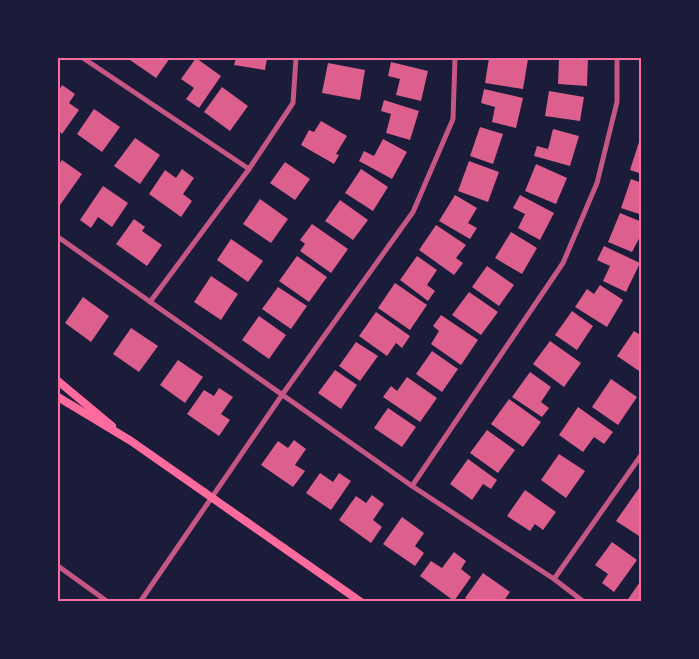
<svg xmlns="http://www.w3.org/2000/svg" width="699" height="659" viewBox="0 0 699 659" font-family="'Open Sans',sans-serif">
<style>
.building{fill:#dd5f8e}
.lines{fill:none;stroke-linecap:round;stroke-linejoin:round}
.minor{stroke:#c65784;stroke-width:5}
.secondary{stroke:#ff6b9d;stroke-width:8}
.neatline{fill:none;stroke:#ff6b9d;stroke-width:2}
</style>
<rect width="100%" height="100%" fill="#1b1b3a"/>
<!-- building -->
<g class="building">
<path d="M132,58h38l-14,20 -26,-18z"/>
<path d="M196,58l25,18 -22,32 -13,-9 8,-11 -13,-9z"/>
<path d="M236,58h31l-2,12 -31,-5z"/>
<path d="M489,58l39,1 -5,30 -38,-6z"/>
<path d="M559,58h29l-1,28 -29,-2z"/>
<path d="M391,62l37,9 -7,30 -25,-6 4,-16 -12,-3z"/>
<path d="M328,63l37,7 -5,30 -38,-7z"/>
<path d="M62,85l13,9 -6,9 10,7 -17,24 -4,-4v-38z"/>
<path d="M222,87l26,19 -18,25 -26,-19z"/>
<path d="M484,89l39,9 -7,30 -24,-6 3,-15 -14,-4z"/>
<path d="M549,91l35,6 -4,24 -35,-5z"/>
<path d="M384,100l35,11 -9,29 -24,-7 5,-19 -10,-3z"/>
<path d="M94,109l26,18 -18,25 -25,-18z"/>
<path d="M321,121l26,15 -11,18 3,1 -5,9 -33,-19 8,-15 5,2z"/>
<path d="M480,127l23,7 -10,30 -23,-8z"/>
<path d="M553,129l26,7 -9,30 -36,-10 3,-10 11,3z"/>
<path d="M135,138l25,17 -20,29 -26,-18z"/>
<path d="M383,139l24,13 -15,27 -33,-18 5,-10 10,5z"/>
<path d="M639,142l3,1v31l-12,-4z"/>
<path d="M62,160l20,14 -22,31 -2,-2v-37z"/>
<path d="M469,161l30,11 -11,30 -30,-11z"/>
<path d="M285,162l25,17 -15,21 -25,-17z"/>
<path d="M536,164l31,14 -11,26 -31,-13z"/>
<path d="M182,169l12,9 -11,16 9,7 -11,16 -32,-23 16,-24 11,8z"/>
<path d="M361,169l27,18 -15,24 -28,-18z"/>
<path d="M631,179l11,4v32l-21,-7z"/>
<path d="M103,186l25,17 -16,24 -14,-10 -7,11 -11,-8z"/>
<path d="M455,195l22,13 -9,15 9,5 -7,11 -31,-18z"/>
<path d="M520,195l34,18 -14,27 -22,-12 7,-14 -12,-6z"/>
<path d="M260,199l28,20 -17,24 -28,-19z"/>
<path d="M340,200l28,20 -15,20 -28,-19z"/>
<path d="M620,213l22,9v11l-10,19 -24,-10z"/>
<path d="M134,219l11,8 -3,4 20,14 -15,21 -31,-22z"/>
<path d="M312,224l36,25 -17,24 -31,-22 5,-7 -5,-4z"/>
<path d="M436,225l30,20 -10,13 7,5 -9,12 -35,-25z"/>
<path d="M511,232l26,16 -15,26 -27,-16z"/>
<path d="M231,239l32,22 -15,21 -31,-22z"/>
<path d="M604,246l36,17 -14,29 -23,-11 7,-15 -13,-6z"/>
<path d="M297,256l30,21 -18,25 -30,-21z"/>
<path d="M417,256l20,14 -10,15 8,6 -7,10 -28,-21z"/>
<path d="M487,266l27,19 -15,21 -27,-19z"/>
<path d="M211,276l27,18 -17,26 -27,-18z"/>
<path d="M395,283l32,22 -17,25 -32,-22z"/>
<path d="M600,285l23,15 -16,27 -32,-20 12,-18 7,5z"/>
<path d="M278,287l29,19 -16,23 -29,-20z"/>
<path d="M469,292l29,20 -17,23 -29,-20z"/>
<path d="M83,297l26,19 -18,26 -26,-19z"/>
<path d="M572,311l21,15 -16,24 -22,-15z"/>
<path d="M376,312l34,24 -8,12 -6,-5 -9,13 -28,-20z"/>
<path d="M441,315l37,25 -17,25 -30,-21 8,-13 -6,-5z"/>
<path d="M259,316l27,19 -17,24 -27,-19z"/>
<path d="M131,328l27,18 -19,26 -26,-18z"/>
<path d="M634,331l8,5v37l-25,-17z"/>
<path d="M550,341l31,22 -17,24 -31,-23z"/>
<path d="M356,342l22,14 -18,25 -21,-15z"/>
<path d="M432,351l26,18 -16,23 -26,-18z"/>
<path d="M178,360l25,17 -18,26 -25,-18z"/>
<path d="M335,370l22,15 -16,24 -23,-16z"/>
<path d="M530,372l21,15 -10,15 8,6 -7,9 -30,-20z"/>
<path d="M407,377l30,21 -17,24 -37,-25 8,-11 6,5z"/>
<path d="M611,379l26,18 -19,28 -26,-18z"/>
<path d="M219,388l14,9 -12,17 9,6 -11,16 -32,-22 17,-24 10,6z"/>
<path d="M509,399l32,23 -18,25 -32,-23z"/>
<path d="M578,407l35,25 -9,12 -10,-7 -11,15 -24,-17z"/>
<path d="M388,408l28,19 -14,20 -28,-19z"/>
<path d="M487,430l28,20 -17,23 -28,-20z"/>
<path d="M294,440l12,9 -11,16 10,6 -12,16 -32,-22 17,-24 10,7z"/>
<path d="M559,454l26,17 -19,27 -25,-18z"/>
<path d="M468,459l29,21 -6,9 -8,-5 -11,16 -22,-16z"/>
<path d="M320,473l13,9 6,-9 12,8 -20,29 -25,-17z"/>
<path d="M639,488l3,2v48l-26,-17z"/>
<path d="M525,490l31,22 -13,18 -8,-6 -5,7 -23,-15z"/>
<path d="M372,495l12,9 -11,16 9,7 -11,16 -32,-23 17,-24 10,7z"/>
<path d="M402,517l22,16 -9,13 9,7 -9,13 -32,-22z"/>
<path d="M612,542l25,18 -23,32 -12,-9 6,-9 -13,-9z"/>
<path d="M454,552l12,9 -5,8 10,8 -17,24 -34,-25 11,-15 11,7z"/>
<path d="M483,573l27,19 -7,10h-33l-5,-4z"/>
<path d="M642,579v23h-16z"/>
</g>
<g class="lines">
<!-- minor -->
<g class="minor">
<path d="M83,58l166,111"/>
<path d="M58,237l354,249 142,93 30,23"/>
<path d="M150,302l99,-133 44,-66 3,-45"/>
<path d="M412,486l151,-223 34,-80 20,-81v-44"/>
<path d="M58,566l50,36"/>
<path d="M554,579l88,-125"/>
<path d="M140,602l142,-207 131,-183 40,-93 2,-61"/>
</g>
<!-- secondary -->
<g class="secondary">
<path d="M58,381l54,45"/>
<path d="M58,397l73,44 230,161"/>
</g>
</g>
<!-- border -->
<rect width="699" height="659" fill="none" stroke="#1b1b3a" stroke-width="118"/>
<rect x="59" y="59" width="581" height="541" class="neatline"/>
</svg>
